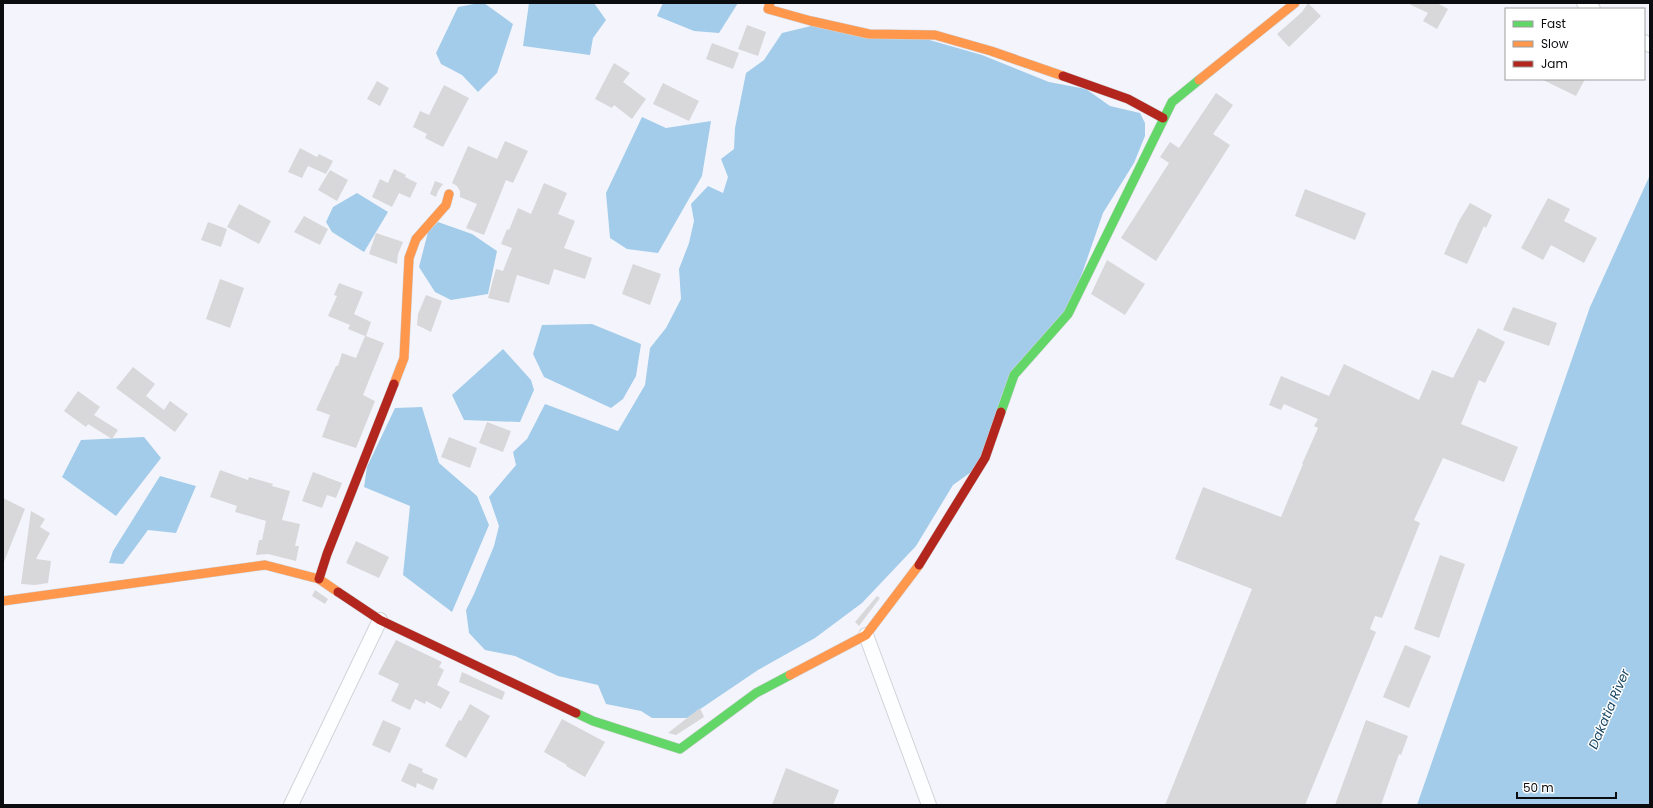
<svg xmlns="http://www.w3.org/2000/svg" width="1653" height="808" viewBox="0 0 1653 808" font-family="Poppins,sans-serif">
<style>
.water{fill:#a3ccea}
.building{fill:#d8d7da}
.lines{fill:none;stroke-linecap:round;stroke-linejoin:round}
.street-casing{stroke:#d2d3d8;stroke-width:16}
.fast-casing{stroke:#d2d3d8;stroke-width:10}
.slow-casing{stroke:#d2d3d8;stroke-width:10}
.jam-casing{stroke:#d2d3d8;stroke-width:10}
.street{stroke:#fdfeff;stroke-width:14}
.fast{stroke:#63d668;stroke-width:9}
.slow{stroke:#ff974d;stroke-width:9}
.jam{stroke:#b3261e;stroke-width:9}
.labels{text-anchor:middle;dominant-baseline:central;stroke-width:3;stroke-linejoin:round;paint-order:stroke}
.water-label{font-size:13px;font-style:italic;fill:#1a4763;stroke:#fff}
</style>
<rect width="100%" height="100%" fill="#f4f5fc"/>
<!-- water -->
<g class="water">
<path d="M479,3h5l29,21 -16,49 -19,19 -16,-17 -21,-11 -5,-11 22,-46z"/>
<path d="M529,3h65l12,17 -13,18 -3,17 -67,-9z"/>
<path d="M663,3h75l-19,30 -25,-2 -37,-15z"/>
<path d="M811,26l115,13 56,16 67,27 37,7 24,17 30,7 5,10v13l-11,27 -31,50 -35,101 -58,64 -22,82 -35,25 -37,61 -54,57 -47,35 -57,32 -71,48h-35l-11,-7 -35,-7 -8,-19 -40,-9 -43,-20 -30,-6 -16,-17 -3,-23 8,-16 20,-48 5,-20 -10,-29 27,-32 -3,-13 14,-13 18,-35 73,27 27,-46 5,-37 16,-20 15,-29 -2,-30 10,-26 5,-22 -3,-17 17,-18 15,7 5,-16 -7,-18 13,-10 1,-21 11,-55 18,-13 18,-27z"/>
<path d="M642,117l24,11 45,-7 -9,55 -44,77 -31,-4 -17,-11 -4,-45z"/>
<path d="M1650,175v630h-233l173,-498z"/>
<path d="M357,193l31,19 -24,40 -32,-20 -6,-10 7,-15z"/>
<path d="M438,222l34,12 25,17 -9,43 -37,6 -16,-8 -16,-25 9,-35z"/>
<path d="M592,324l49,20 -5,32 -13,23 -12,9 -67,-31 -11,-23 9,-29z"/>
<path d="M503,349l28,31 3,10 -14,32 -56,-2 -12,-25z"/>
<path d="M422,407l17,56 38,33 12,29 -37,87 -49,-37 7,-69 -46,-19 3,-20 28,-59z"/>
<path d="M144,437l17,21 -45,58 -54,-39 19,-37z"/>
<path d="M160,476l36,10 -20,47 -28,-3 -25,34 -14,-1 4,-12z"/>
</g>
<!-- building -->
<g class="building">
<path d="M1308,3l13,13 -32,31 -12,-13 25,-22z"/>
<path d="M1407,3h30l11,6 -11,20 -14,-8 5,-8z"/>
<path d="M747,25l19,7 -8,24 -20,-7z"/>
<path d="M712,43l27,10 -6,16 -27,-10z"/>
<path d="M614,63l16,10 -7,9 23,17 -14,20 -18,-14 -2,3 -17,-9z"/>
<path d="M1541,79h44l-9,17z"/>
<path d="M377,81l12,7 -9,18 -13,-7z"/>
<path d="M663,83l36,18 -10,20 -36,-17z"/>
<path d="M444,85l25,13 -26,49 -18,-9 2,-4 -14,-7 7,-16 9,4z"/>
<path d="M1216,93l17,12 -20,29 17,11 -74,116 -35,-23 48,-75 -9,-6 10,-15 9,6z"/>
<path d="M505,141l23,10 -15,32 -7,-3 -22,55 -18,-7 11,-24 -17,-7v-6l-3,-5 -5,-3 16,-37 29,13z"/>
<path d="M300,148l17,9 2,-3 14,7 -7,13 -18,-8 -6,12 -14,-6z"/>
<path d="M394,169l12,6 -1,2 12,6 -7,15 -11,-5 -7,14 -20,-10 8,-18 8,4z"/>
<path d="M330,170l18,10 -11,21 -19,-11z"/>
<path d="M435,181l8,3 -5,7 -2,6 -6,-3z"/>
<path d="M544,183l23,10 -9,21 17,7 -11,27 28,10 -7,21 -31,-10 -5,16 -32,-10 -8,28 -21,-5 8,-29 7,2 9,-23 -11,-4 6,-15 2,1 9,-22 13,6z"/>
<path d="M1305,189l61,24 -11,27 -60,-24z"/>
<path d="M1548,198l22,11 -6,12 33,17 -13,25 -33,-18 -8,15 -22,-12z"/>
<path d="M1470,203l22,12 -6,13 -2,-2 -17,38 -23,-10 15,-33z"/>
<path d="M239,204l32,17 -12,23 -32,-17z"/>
<path d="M304,216l24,13 -8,16 -26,-13z"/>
<path d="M208,222l19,7 -6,18 -20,-7z"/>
<path d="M376,233l27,9 -5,12 -1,10 -28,-10z"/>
<path d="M1107,260l38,24 -20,31 -34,-21z"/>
<path d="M633,264l28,10 -11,31 -28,-11z"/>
<path d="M220,279l24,9 -14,40 -24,-9z"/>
<path d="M339,283l24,9 -9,22 17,8 -5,14 18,7 -21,52 12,6 -19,47 -34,-11 8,-22 -14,-5 20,-44h2l4,-13 14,5 9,-22 -17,-7 2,-4 -22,-9 9,-20 -3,-1z"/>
<path d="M426,295l16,6 -11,31 -14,-7 1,-11z"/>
<path d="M1513,307l44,16 -8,23 -46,-16z"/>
<path d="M1478,328l27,14 -20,41 -6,-3 -18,44 57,23 -14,35 -61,-24 -29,62 6,3 -38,95 -7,-2 -5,13 6,3 -71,173h-140l87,-216 -77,-30 28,-72 78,30 22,-53h-1l16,-36 -4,-2 4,-7 -34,-15 -3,6 -12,-5 12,-29 48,20 15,-32 75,36 13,-30 21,8z"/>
<path d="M133,367l22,17 -9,12 18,14 6,-9 18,13 -13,18 -59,-44z"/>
<path d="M78,391l22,16 -6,8 24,15 -6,9 -24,-15 -2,3 -22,-16z"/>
<path d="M487,422l24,9 -8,21 -24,-9z"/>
<path d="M449,437l28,11 -7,20 -29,-11z"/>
<path d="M220,470l28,10 1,-3 24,7 -1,2 18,5 -8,29 18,4 -5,22h4l-3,15 -28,-7 -12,1 3,-15h3l4,-19 -31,-9 2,-6 -27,-9z"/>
<path d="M313,472l29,11 -6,15 -9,-3 -5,13 -20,-7z"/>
<path d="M3,498l22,11 -21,53h-1z"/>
<path d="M31,511l14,8 -5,8 10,6 -14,26 15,2 -3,22 -13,2 -14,-1z"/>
<path d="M356,541l33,16 -10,21 -33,-15z"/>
<path d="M1440,555l25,9 -26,74 -25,-9z"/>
<path d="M315,590l13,9 -3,5 -13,-8z"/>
<path d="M877,596l3,2 -21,28 -4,-4z"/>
<path d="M396,640l46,22 -3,5 5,3 -7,15 13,7 -9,17 -15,-8 -1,3 -10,-5 -5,11 -19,-9 8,-17 -21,-10z"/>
<path d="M1405,645l26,11 -22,52 -26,-11z"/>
<path d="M462,672l43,20 -3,8 -43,-18z"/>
<path d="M470,704l20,12 -24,42 -21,-12 14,-26 2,1z"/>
<path d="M700,708l4,9 -28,18 -8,-2z"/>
<path d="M562,719l43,23 -20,35 -19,-11 1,-1 -23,-13z"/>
<path d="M383,720l18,8 -11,25 -18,-8z"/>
<path d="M1366,720l42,16 -7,19 -2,-1 -18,51h-46z"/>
<path d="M409,763l14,6 -1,3 16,7 -5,11 -16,-7 -1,5 -15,-7z"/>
<path d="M786,768l53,22 -6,15h-61z"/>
</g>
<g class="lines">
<!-- street casing -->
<g class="street-casing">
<g id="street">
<path d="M1584,3l9,6"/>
<path d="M1644,42l6,3"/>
<path d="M866,635l63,170"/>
<path d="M291,805l89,-185"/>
</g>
</g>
<!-- fast casing -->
<g class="fast-casing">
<g id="fast">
<path d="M1001,412l13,-37 54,-61 104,-212 27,-22"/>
<path d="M576,713l17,8 87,28 76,-56 34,-18"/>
</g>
</g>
<!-- slow casing -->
<g class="slow-casing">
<g id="slow">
<path d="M770,3l-2,6 43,12 58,13 66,1 56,16 72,25"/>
<path d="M1199,80l96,-77"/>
<path d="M394,384l10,-26 5,-100 7,-19 30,-34 3,-11"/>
<path d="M3,601l262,-36 54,14 19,13"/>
<path d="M790,675l76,-40 53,-70"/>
</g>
</g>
<!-- jam casing -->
<g class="jam-casing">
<g id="jam">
<path d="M1063,76l65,23 35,19"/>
<path d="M919,565l66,-107 16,-46"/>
<path d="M319,579l8,-25 67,-170"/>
<path d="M338,592l42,28 196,93"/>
</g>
</g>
<!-- street -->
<use href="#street" class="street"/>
<!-- fast -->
<use href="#fast" class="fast"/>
<!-- slow -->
<use href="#slow" class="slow"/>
<!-- jam -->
<use href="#jam" class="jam"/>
</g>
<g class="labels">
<!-- water labels -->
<g class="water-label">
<text transform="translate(1609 709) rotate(-67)">Dakatia River</text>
</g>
</g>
<!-- border -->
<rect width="1653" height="808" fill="none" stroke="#0b0c0f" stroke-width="8"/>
<!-- legend -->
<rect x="1505" y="8" width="140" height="72" fill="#ffffff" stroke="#9d9e9f"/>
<rect x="1513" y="21" width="20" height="6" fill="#63d668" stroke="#9d9e9f"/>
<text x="1541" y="28" font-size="12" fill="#0b0c0f">Fast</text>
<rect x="1513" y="41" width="20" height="6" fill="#ff974d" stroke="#9d9e9f"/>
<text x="1541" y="48" font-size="12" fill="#0b0c0f">Slow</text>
<rect x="1513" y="61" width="20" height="6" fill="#b3261e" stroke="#9d9e9f"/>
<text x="1541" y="68" font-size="12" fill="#0b0c0f">Jam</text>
<!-- scale -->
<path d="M1517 792v6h99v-6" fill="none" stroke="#0b0c0f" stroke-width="2"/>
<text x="1523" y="792" font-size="12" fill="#0b0c0f" stroke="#ffffff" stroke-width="3" paint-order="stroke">50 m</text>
</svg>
